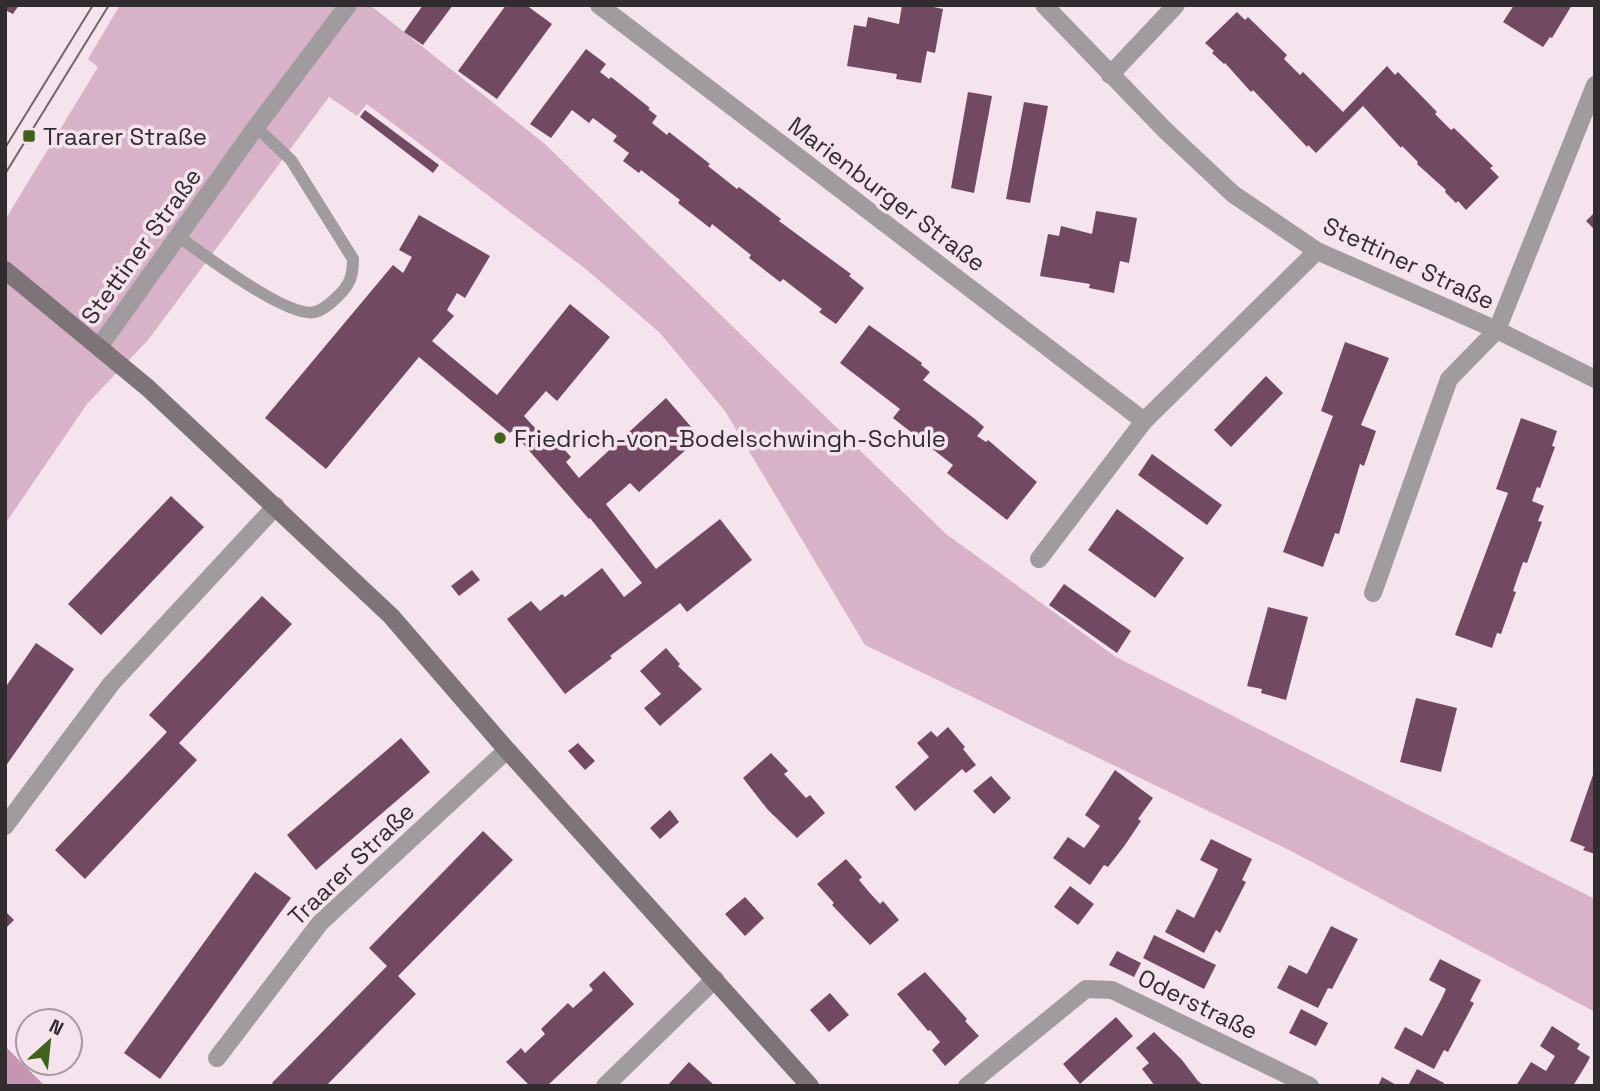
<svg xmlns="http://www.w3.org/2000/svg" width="1600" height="1091" viewBox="0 0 1600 1091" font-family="'Space Grotesk',sans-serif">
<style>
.green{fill:#d8b2c9}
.forest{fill:#c496b2}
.building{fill:#724963}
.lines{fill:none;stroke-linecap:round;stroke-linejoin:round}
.lane{stroke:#a19a9e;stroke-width:12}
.street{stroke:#a19a9e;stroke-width:18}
.secondary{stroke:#7e7379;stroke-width:18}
.tram{stroke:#70656b;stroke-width:2}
.poi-dot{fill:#40631c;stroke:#f5e4ee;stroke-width:2.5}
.labels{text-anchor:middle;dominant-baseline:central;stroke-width:7;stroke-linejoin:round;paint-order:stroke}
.poi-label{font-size:24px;fill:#322b2f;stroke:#f5e4ee;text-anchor:start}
.street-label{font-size:24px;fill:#322b2f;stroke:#f5e4ee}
</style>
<rect width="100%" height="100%" fill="#f5e4ee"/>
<!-- green -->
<path class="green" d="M120,5h250l175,139 401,390 170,123 479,242v113l-306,-162 -424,-205 -140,-234 -65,-78 -73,-63 -220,-166 -10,12 -28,-19 -181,243 -61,64 -82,120v-304l93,-153 -10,-8z"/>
<!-- forest -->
<path class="forest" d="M5,1046l40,40h-40z"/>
<!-- building -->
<g class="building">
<path d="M5,5h14l-6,9 -8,-4z"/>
<path d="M423,5h30l-30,40 -19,-13z"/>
<path d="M506,5h20l26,19 -55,75 -39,-28z"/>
<path d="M902,5h22l19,4 -8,44 -8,-2 -6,32 -25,-4 1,-5 -50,-8 7,-41 12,2 2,-10 31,7z"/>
<path d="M1514,5h58l-20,33 -2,-1 -7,10 -40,-25z"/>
<path d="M1237,12l8,8 3,-3 39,38 -3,4 16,16 3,-3 40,40 44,-46 8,9 3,-3 39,40 -2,2 16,16 3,-2 39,38 -3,2 9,9 -33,33 -8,-9 -2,2 -11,-11 1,-2 -29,-26 1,-2 -16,-16 -1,2 -38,-42 -47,47 -8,-8 -1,2 -54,-57 -2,2 -26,-29 -1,1 -12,-11 2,-2 -9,-8z"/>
<path d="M586,49l20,15 -6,8 9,7 2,-2 39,31 -2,1 9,7 -5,7 15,12 2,-3 41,32 -2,2 29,23 2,-2 42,32 -2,2 72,53 -2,2 15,12 -28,36 -17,-12 3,-3 -39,-30 -3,3 -31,-24 2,-3 -39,-31 -2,4 -32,-25 2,-3 -39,-30 -2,3 -16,-12 6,-8 -16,-12 4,-5 -24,-18 -4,5 -17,-13 -21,28 -21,-14z"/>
<path d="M968,92l24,4 -18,97 -23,-5z"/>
<path d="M1024,102l24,4 -18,97 -24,-4z"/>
<path d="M365,110l74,55 -6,8 -73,-56z"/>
<path d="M1096,211l41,7 -8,45 -9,-2 -6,32 -25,-5 1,-4 -50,-8 8,-42 11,2 2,-10 31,8z"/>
<path d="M1595,212v18l-9,-9z"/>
<path d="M419,215l71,41 -25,42 -8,-5 -10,17 7,6 -22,25 65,54 73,-91 40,33 -53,64 -11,-10 -22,25 22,24 5,-5 20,22 -5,5 13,16 87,-80 34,39 -61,55 -9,-9 -24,21 50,65 64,-50 32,41 -65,52 -7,-9 -70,53 2,2 -47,36 -58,-75 24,-18 9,10 22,-17 3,3 37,-29 22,29 18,-14 -52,-65 -1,1 -77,-88 -2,2 -91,-76 -93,112 -61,-51 128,-153 10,8 9,-16 -13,-7z"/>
<path d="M869,325l53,38 -1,2 9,7 -7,8 52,39 9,8 -7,9 9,6 2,-2 49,42 -30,38 -60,-47 6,-8 -60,-47 7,-9 -60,-46z"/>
<path d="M1345,342l44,16 -28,67 15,6 -12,35 -4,-2 -21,70 -4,-1 -12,34 -40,-15 50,-136 -12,-5z"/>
<path d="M1266,376l17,17 -52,54 -17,-17z"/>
<path d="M1521,418l36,13 -5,15 3,1 -15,41 -3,-1 -5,14 12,5 -6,15 4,1 -15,41 -4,-1 -10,29 3,1 -15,42 -4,-1 -5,15 -37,-13 53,-142 -12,-4z"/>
<path d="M1152,454l70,51 -15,20 -69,-50z"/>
<path d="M171,496l33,31 -103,108 -33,-31z"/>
<path d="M1117,509l67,49 -29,40 -67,-48z"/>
<path d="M472,570l8,10 -21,16 -8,-10z"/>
<path d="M1064,584l67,47 -14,22 -68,-48z"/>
<path d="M262,596l30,28 -113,119 18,17 -112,119 -30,-29 112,-118 -18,-17z"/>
<path d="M1268,607l40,10 -22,83 -25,-7 1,-4 -15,-3z"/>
<path d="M36,643l38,26 -69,98v-79z"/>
<path d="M666,648l14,16 -2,2 24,23 -42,37 -16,-18 17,-14 -21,-23z"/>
<path d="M1416,698l41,10 -16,64 -41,-10z"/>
<path d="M948,727l17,20 -2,2 13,16 -10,8 -4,-4 -47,42 -20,-24 34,-30 -12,-14 14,-12 6,6z"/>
<path d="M401,738l29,34 -114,98 -29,-35z"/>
<path d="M578,743l17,18 -10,9 -17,-19z"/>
<path d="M771,753l17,18 -4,3 22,24 4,-3 15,18 -28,25 -29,-28 -25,-32z"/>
<path d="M1115,770l38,28 -15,21 3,2 -16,24 -17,22 -4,-2 -14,20 -37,-27 15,-21 16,11 6,-8 10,-14 -15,-11z"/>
<path d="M1594,772h1v82l-12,-4 2,-3 -15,-6z"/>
<path d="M991,776l20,22 -17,16 -21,-23z"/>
<path d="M670,810l9,12 -19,17 -10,-11z"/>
<path d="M483,831l30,29 -115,116 18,18 -90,92h-51l-3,-3 115,-117 -18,-18z"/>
<path d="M1211,839l41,20 -10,21 4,2 -26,51 -4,-3 -12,23 -39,-21 12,-23 17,9 20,-40 4,-9 -18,-9z"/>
<path d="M846,859l16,18 -3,3 10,12 11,12 3,-3 16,19 -29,25 -38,-40 2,-2 -17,-19z"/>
<path d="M255,872l36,26 -131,181 -36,-26z"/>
<path d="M1070,886l24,18 -16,21 -24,-18z"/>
<path d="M745,897l19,21 -19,18 -20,-22z"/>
<path d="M5,911l9,9 -9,9z"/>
<path d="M1331,926l27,13 -26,50 -4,-1 -10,20 -41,-20 12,-23 18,9z"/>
<path d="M1154,935l62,30 -12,24 -61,-31z"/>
<path d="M1117,951l24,12 -7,14 -25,-12z"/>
<path d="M1440,959l41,21 -11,21 4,2 -26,49 -4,-2 -10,19 -40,-21 11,-21 17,9 20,-38 4,-9 -17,-9z"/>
<path d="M604,971l30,33 -87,82h-17l-24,-24 15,-14 4,5 20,-19 -4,-5 27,-26 5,5 20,-18 -4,-5z"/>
<path d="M925,972l42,47 -2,2 14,15 -34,30 -13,-16 8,-8 -10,-12 -2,1 -31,-37z"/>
<path d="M830,993l19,22 -20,17 -19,-22z"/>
<path d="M1301,1009l27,14 -12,23 -27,-13z"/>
<path d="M1116,1017l17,19 -53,48 -17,-20z"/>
<path d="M1552,1026l28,18 -3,5 13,8 -3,6 -14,23h-57l15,-24 15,9 9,-15 -15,-10z"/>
<path d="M1154,1032l28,28 16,21 6,5h-49l-13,-17 7,-6 -13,-15z"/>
<path d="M689,1062l26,24h-48z"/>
<path d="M1417,1069l27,14 -1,3h-35z"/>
<path d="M1382,1077l16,9h-20z"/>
</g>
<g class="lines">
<!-- lane -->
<path class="lane" d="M178,236c23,17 111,83 137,76 8,-2 16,-9 22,-15 13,-12 16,-21 16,-38l-62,-99 -35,-33"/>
<!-- street -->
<g class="street">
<path d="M599,5l545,416"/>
<path d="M1044,5l121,125 68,64 84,57 180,79 98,49"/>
<path d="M1110,75l66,-70"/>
<path d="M99,347l157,-220 92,-122"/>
<path d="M1039,559l105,-138 173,-170"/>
<path d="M1373,593l76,-214 48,-49 98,-245"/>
<path d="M5,826l106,-142 165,-178"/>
<path d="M217,1058l103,-135 187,-173"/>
<path d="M605,1086l110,-107"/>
<path d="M967,1086l119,-97 26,1 198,96"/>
</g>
<!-- secondary -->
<path class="secondary" d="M5,270l143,118 243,228 116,134 303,336"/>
<!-- tram -->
<g class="tram">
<path d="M5,148l88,-143"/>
<path d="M5,174l104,-169"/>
</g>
</g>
<!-- markers -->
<g class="poi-dot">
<rect x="22" y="129" width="14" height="14" rx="3.5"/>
<circle cx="500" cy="438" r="7"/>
</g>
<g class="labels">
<!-- poi labels -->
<g class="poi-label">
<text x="43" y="136">Traarer Straße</text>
<text x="514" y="438">Friedrich-von-Bodelschwingh-Schule</text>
</g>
<!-- street labels -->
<g class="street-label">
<text transform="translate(887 194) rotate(37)">Marienburger Straße</text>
<text transform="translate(141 246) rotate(-54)">Stettiner Straße</text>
<text transform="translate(1409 263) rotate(25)">Stettiner Straße</text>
<text transform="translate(351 864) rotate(-44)">Traarer Straße</text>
<text transform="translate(1198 1004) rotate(26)">Oderstraße</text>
</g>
</g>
<!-- border -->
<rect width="1600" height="1091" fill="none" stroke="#322b2f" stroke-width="14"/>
<!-- north arrow -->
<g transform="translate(49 1042) rotate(27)"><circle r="33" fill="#f5e4ee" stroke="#a79aa2" stroke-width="2"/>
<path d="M0-5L12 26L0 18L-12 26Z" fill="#40631c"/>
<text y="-10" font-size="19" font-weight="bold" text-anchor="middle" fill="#322b2f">N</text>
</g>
</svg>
